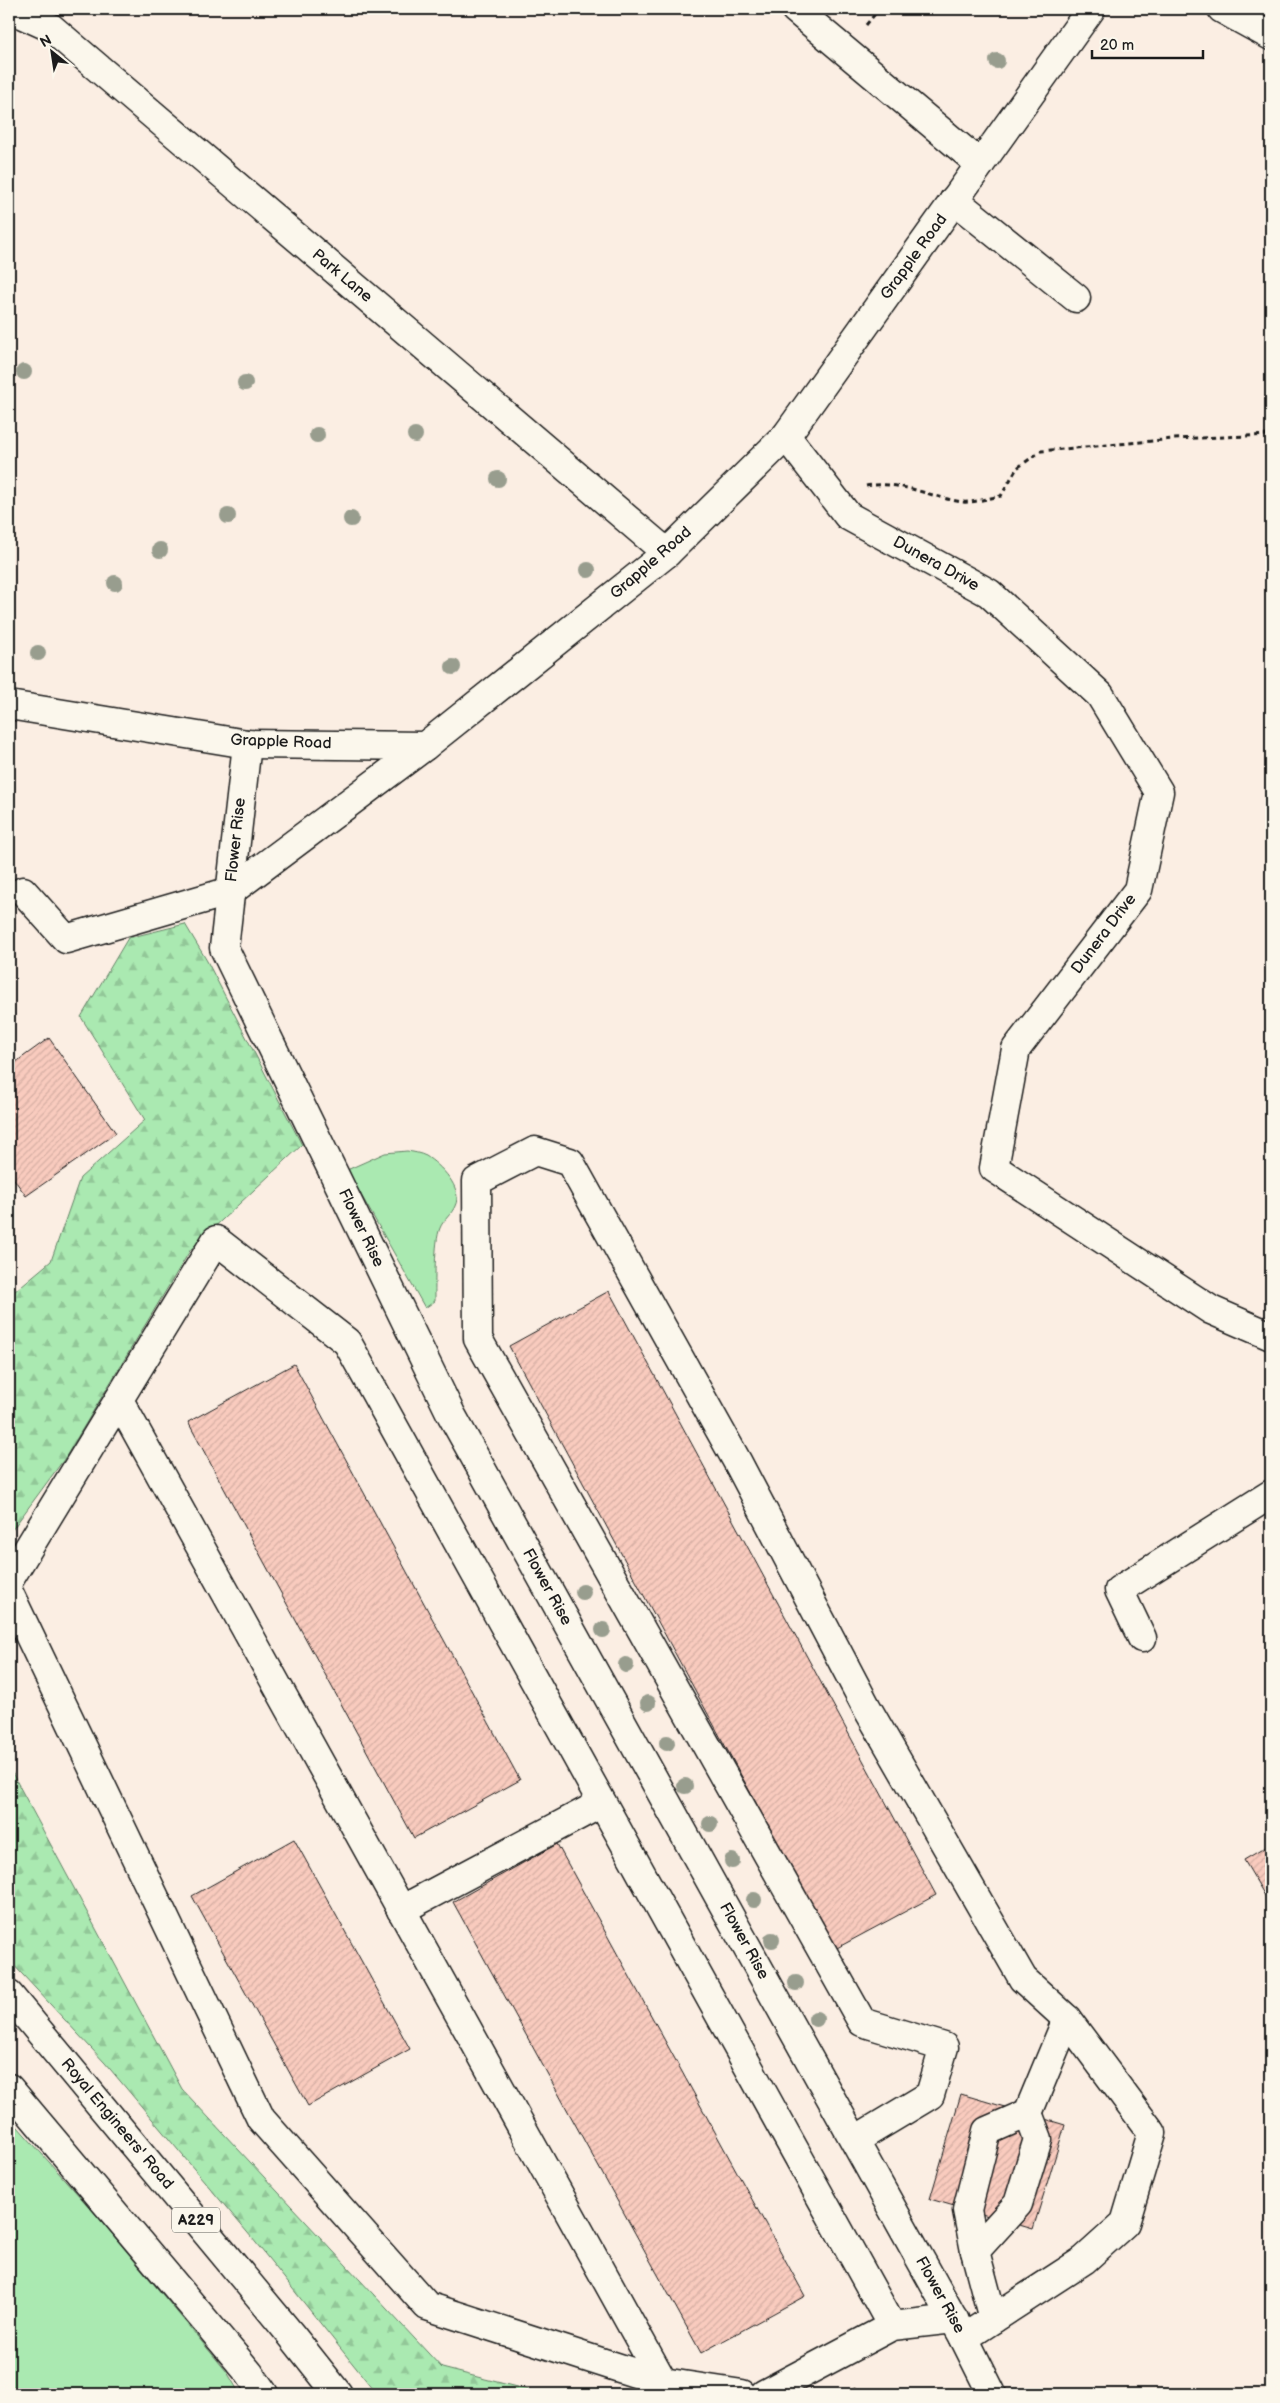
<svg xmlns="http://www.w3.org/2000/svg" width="1280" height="2403" viewBox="0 0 1280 2403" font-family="'Balsamiq Sans',sans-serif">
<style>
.grass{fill:#aae9b1;stroke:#638266}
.forest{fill:url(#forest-firs);stroke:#638266}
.building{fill:url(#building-hatch);stroke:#1c1c1c}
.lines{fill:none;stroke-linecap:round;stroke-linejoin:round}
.minor-casing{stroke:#1c1c1c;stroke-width:31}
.highway-casing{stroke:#1c1c1c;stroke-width:31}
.path{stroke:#1c1c1c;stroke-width:3;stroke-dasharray:5 4;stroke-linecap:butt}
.minor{stroke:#fbf7ec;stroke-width:28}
.highway{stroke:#fbf7ec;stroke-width:28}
.tree{fill:#989d8e}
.labels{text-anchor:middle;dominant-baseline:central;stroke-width:4;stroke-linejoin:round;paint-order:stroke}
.shield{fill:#fbf7ec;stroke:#5f5e5a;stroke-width:1}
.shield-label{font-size:15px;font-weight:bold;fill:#1c1c1c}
.street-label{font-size:16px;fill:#1c1c1c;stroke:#fbf7ec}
</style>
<defs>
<pattern id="forest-firs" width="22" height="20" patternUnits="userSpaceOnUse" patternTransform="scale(1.25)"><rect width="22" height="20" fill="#aae9b1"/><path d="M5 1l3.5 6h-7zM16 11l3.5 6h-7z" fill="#92c798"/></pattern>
<pattern id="building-hatch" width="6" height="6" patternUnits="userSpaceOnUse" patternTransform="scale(1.25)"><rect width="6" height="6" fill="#f9cbbe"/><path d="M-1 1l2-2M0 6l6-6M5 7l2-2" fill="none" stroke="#d5aea3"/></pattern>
</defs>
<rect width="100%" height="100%" fill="#fbeee3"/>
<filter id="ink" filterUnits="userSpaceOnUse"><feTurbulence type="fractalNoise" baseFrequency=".02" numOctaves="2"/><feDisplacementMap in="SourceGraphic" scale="10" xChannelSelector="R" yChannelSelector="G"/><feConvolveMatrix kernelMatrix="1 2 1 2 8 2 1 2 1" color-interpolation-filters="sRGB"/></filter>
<g filter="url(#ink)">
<!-- grass -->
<g class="grass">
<path d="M407,1151c6,1 13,2 19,5 14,9 38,32 29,50 -3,8 -12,14 -15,22 -6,14 -5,57 -5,73l-10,7 -78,-138 38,-17z"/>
<path d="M9,2117l89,100 129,155 13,22h-231z"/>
</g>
<!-- forest -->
<g class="forest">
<path d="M185,924l22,37 95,184 -111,104 -126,209 -56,76v-238l42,-35 29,-83 65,-58 -64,-103 47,-79z"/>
<path d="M9,1767l173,322 260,279 102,26h-167l-125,-156 -147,-175 -96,-103z"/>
</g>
<!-- building -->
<g class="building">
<path d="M9,513l7,8 -7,6z"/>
<path d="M49,1038l67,95 -90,63 -17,-24v-105z"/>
<path d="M609,1291l327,604 -101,54 -326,-603z"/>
<path d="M294,1364l226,416 -106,58 -226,-416z"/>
<path d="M294,1839l116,210 -102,57 -116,-210z"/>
<path d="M557,1844l248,452 -104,57 -248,-451z"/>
<path d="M1271,1844v62l-27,-46z"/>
<path d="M961,2094l104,31 -32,104 -103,-30z"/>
<path d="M856,2387l4,7h-18z"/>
</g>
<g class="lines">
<!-- minor casing -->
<g class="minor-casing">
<g id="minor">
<path d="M10,9l40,18 617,526"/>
<path d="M795,9l185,155"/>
<path d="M1222,9l49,27"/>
<path d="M954,200l122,98"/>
<path d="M786,436l62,80 141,77 111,102 59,97 -21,98 -122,159 -22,119 217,142 60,26"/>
<path d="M9,705l238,39 178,2 242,-193 119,-117 305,-427"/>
<path d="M247,744l-23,204 227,466 513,924 28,56"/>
<path d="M23,891l43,48 165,-48 194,-145"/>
<path d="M119,1400l544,982"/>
<path d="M9,1580l207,-340 131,102 545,984 -128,68"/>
<path d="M9,1593l252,526 166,187 236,76 79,12"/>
<path d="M1142,1638l-23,-48 152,-96"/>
<path d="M401,1910l201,-107"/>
<path d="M855,2140l75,-45 14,-48 -82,-25 -384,-683 -1,-158 58,-30 35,11 167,299 130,247 156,271 44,40 85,114 -27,90 -41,37 -120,78"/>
<path d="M975,2251l43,-47 20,-65 -10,-26"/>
<path d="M993,2319l-18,-68 -8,-41 20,-79 41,-18 39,-94"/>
<path d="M892,2326l62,-7"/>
</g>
</g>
<!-- highway casing -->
<g class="highway-casing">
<g id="highway">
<path d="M9,1995l283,341 46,58"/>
<path d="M9,2088l240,285 15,21"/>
</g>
</g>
<!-- path -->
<g class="path">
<path d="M866,25l13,-16"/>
<path d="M866,486c34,-6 64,11 96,16 12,1 27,-4 39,-6l16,-28 24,-17 133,-12 97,-4"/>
</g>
<!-- minor -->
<use href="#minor" class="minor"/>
<!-- highway -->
<use href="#highway" class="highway"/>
</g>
<!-- trees -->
<g class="tree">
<circle cx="997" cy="61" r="8"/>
<circle cx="24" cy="372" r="8"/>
<circle cx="245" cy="383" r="8"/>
<circle cx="317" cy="435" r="8"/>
<circle cx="415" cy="435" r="8"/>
<circle cx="498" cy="479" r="8"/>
<circle cx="228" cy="516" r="8"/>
<circle cx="351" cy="519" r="8"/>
<circle cx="160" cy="550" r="8"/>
<circle cx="588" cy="570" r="8"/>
<circle cx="115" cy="583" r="8"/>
<circle cx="38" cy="653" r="8"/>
<circle cx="453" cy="667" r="8"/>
<circle cx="583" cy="1592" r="8"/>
<circle cx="603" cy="1630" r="8"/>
<circle cx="626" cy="1665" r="8"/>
<circle cx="648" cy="1703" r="8"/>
<circle cx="667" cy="1743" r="8"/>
<circle cx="685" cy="1786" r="8"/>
<circle cx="710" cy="1824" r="8"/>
<circle cx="732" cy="1861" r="8"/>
<circle cx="754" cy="1900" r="8"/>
<circle cx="772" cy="1940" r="8"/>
<circle cx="796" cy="1983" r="8"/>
<circle cx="816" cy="2019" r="8"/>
</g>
</g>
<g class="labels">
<!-- shield labels -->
<rect class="shield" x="172" y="2207.5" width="48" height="25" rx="4"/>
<g class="shield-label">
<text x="196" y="2220">A229</text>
</g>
<!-- street labels -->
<g class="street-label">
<text transform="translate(914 257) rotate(-54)">Grapple Road</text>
<text transform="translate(342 276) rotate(40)">Park Lane</text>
<text transform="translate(651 563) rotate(-41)">Grapple Road</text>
<text transform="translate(936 564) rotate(29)">Dunera Drive</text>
<text transform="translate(281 742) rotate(2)">Grapple Road</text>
<text transform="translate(236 840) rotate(-84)">Flower Rise</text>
<text transform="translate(1104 934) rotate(-53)">Dunera Drive</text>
<text transform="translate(361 1228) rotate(64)">Flower Rise</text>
<text transform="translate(547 1587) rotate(61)">Flower Rise</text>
<text transform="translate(744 1941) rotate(61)">Flower Rise</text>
<text transform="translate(117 2124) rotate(50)">Royal Engineers' Road</text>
<text transform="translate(940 2295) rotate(61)">Flower Rise</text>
</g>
</g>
<!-- margin -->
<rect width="1280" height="2403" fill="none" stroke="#fbf7ec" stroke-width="30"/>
<rect x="15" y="15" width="1250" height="2373" fill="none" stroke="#1c1c1c" stroke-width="2" filter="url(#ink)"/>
<!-- north arrow -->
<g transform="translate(52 52) rotate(330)" stroke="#fbf7ec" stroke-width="4" paint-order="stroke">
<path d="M0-4L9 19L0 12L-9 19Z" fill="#1c1c1c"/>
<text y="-8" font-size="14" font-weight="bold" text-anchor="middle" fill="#1c1c1c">N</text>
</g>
<!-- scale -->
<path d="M1092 50v8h111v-8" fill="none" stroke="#1c1c1c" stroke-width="2.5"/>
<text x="1100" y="50" font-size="15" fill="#1c1c1c" stroke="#fbf7ec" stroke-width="4" paint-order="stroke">20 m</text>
</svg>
